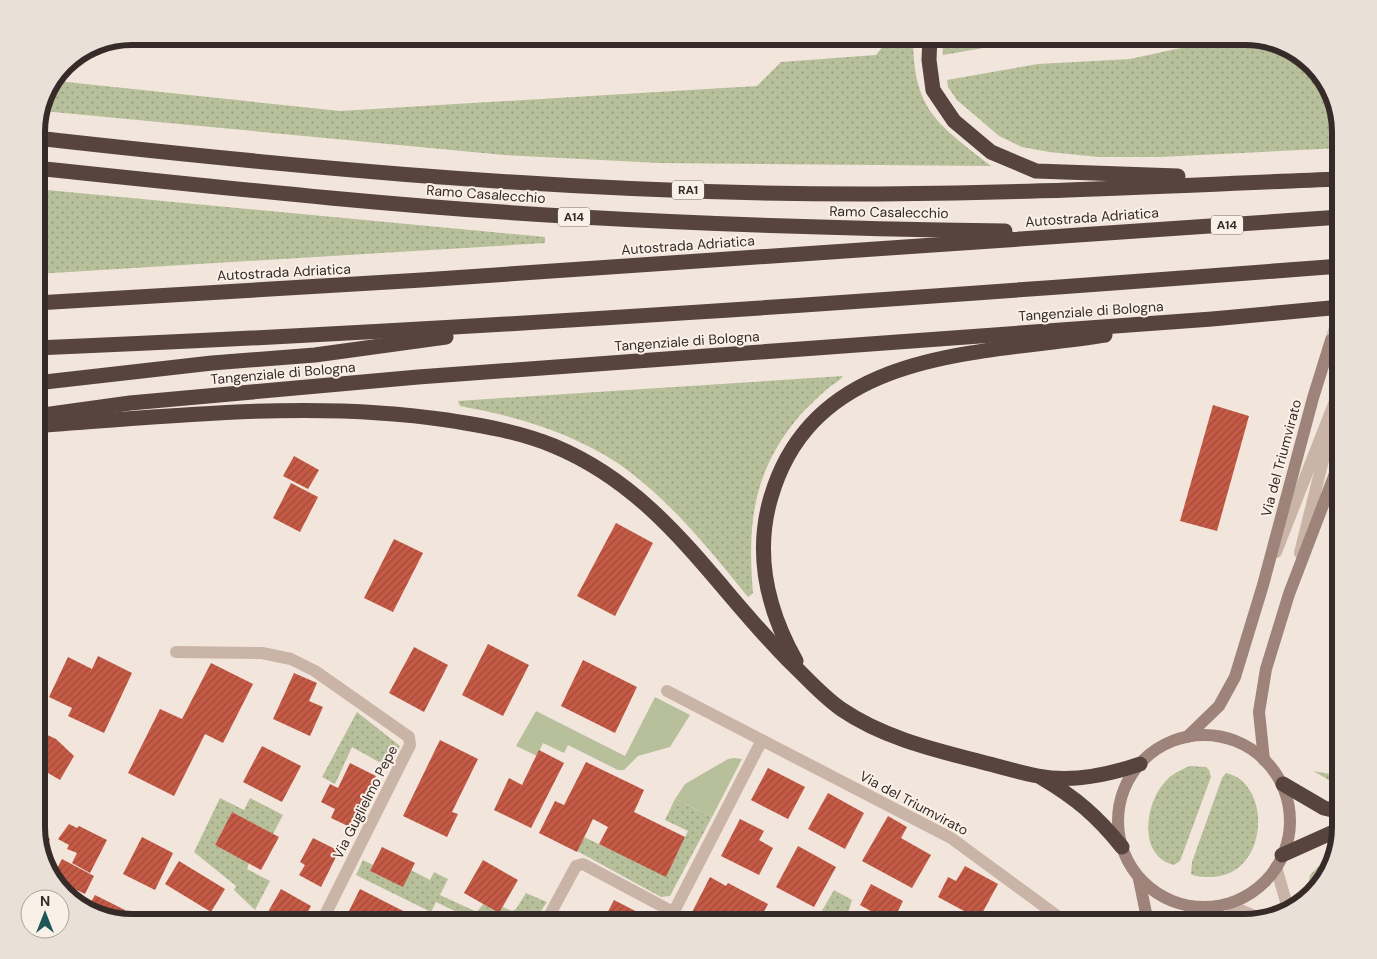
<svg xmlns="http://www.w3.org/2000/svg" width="1377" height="959" viewBox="0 0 1377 959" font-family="'DM Sans',sans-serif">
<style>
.grass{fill:url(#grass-dots)}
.garden{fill:#b7c09b}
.building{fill:url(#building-hatch)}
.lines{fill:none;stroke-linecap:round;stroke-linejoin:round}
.secondary-tunnel{stroke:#ccc0b7;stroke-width:12;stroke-dasharray:12 6;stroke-linecap:butt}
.street{stroke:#cab4a7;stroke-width:12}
.secondary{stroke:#9d8379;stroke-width:12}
.highway{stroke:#57443f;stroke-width:15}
.labels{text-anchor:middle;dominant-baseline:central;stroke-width:4;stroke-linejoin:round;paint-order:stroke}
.shield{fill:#f9f0e7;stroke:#706661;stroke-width:1}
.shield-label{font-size:12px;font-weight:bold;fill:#362b28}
.street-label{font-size:14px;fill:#362b28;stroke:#f9f0e7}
.rim{fill:none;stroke:#362b28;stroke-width:6}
</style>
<defs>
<pattern id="grass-dots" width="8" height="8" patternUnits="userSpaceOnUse" patternTransform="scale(1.25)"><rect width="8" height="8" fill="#b7c09b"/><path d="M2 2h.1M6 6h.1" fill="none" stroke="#969c7e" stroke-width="1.8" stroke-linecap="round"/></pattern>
<pattern id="building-hatch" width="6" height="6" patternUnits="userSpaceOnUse" patternTransform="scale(1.25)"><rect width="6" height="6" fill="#c55a46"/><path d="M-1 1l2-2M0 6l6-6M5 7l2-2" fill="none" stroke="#a14b3a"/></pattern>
</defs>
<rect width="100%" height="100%" fill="#f2e5db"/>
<!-- grass -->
<g class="grass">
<path d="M891,36h22c0,75 24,87 78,130l-332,-3 -155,-8 -461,-44 14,-30 283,30 417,-25 24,-24 95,-7z"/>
<path d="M942,36h110l-109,19z"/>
<path d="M1245,36l53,17 30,31 13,48v16l-181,9h-61l-50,-5 -27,-5 -23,-11 -42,-36 -9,-13 -1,-7 91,-16 92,-5 97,-21z"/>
<path d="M36,189l509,48v6l-509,31z"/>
<path d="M843,376c-4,6 -12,9 -17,14 -9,8 -17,16 -25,24 -48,56 -54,108 -48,179l-5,4c-38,-47 -79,-98 -129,-133 -48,-32 -104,-48 -159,-58l-2,-5z"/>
<path d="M357,712l43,34 -9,18 -12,-2 -27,-15 -17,37 -13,-7z"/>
<path d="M1190,766l16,1 3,3 2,7 -31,84 -6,4c-36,-9 -29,-60 -10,-82 6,-8 16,-13 26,-17z"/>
<path d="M1313,771l28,5v16l-8,-1 3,-7z"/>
<path d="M1226,773c47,10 43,104 -16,104 -7,0 -13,0 -19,-3l1,-12 30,-84z"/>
<path d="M220,798l24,12 6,-12 33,17 -10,19 -41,-22 -17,33 34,18 -2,6 23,12 -15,29 -21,-20 2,-4 -42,-34z"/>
<path d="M675,799l37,18 -42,79 -9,1 -84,-46 7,-14 82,39 22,-45 -23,-11z"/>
<path d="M1333,852l-9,28 -18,17 4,-22z"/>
<path d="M363,860l10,5 -2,7 32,14 8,-16 19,10 4,-8 14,7 -8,16 37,17 6,-8 16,9 4,-6 9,4 4,-2 10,-16 21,9 -6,9 -25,1 -10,11h-26l-44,-21 -5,10 -75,-37z"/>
<path d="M834,890l18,10 -7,23h-30z"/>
</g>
<!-- garden -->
<g class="garden">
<path d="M655,697l35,18 -20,32 -32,9 -14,14h-6l-50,-25 -4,8 -21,-10 -6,13 -21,-10 20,-35 89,45z"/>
<path d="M734,758l8,1 -30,58 -37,-18 10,-15 43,-25z"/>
</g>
<!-- building -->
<g class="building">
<path d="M1213,405l36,11 -32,115 -37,-10z"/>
<path d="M294,456l25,14 -11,19 -25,-13z"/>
<path d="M291,483l27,14 -18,35 -27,-14z"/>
<path d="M616,523l37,20 -38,73 -38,-20z"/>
<path d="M394,539l29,14 -30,59 -29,-14z"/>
<path d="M488,644l41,21 -26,51 -41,-21z"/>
<path d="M1340,645h1v13l-4,-2z"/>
<path d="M414,647l34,18 -24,47 -35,-19z"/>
<path d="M98,656l34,17 -28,60 -36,-17 4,-8 -23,-11 19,-40 24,12z"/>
<path d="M583,660l54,27 -22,46 -54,-27z"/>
<path d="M211,663l42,21 -30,59 -18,-9 -31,62 -46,-23 32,-64 22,10z"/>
<path d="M294,673l23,10 -8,18 14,6 -13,29 -37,-17z"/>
<path d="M41,732l15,7 18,17 -14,24 -24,-14v-25z"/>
<path d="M440,740l38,19 -26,53 6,2 -11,23 -44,-21z"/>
<path d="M262,746l39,20 -19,36 -39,-20z"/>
<path d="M539,750l25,13 -33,65 -37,-18 15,-32 13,7z"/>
<path d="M586,762l58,28 -10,22 51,25 -19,40 -67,-33 9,-17 -15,-8 -16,33 -38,-19 16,-32 9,4z"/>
<path d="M350,763l26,13 -26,51 -19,-9 4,-9 -14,-7 9,-18 8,4z"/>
<path d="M768,768l37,19 -17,32 -37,-19z"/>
<path d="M828,793l36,20 -19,36 -37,-20z"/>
<path d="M232,812l47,25 -18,33 -46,-25z"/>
<path d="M888,816l19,11 -6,11 30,17 -19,33 -50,-27z"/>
<path d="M740,819l24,12 -5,9 14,8 -14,27 -38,-19z"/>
<path d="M69,824l8,4 2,-2 28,14 -17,33 -18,-10 5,-10 -10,-4 2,-4 -11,-6z"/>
<path d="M36,831l14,8 -7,15 -7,-21z"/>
<path d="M142,837l31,16 -18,37 -32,-16z"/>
<path d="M313,838l26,13 -18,36 -22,-12 6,-10 -5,-3z"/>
<path d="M798,846l38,21 -22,40 -38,-20z"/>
<path d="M382,847l33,16 -12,24 -33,-16z"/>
<path d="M62,859l32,17 -9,18 -33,-16z"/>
<path d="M483,860l35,20 -19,33 -35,-20z"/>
<path d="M179,861l46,28 -14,23 -46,-28z"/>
<path d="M965,866l33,18 -19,35 -41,-22 10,-20 8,4z"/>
<path d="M710,877l16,9 2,-3 40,21 -10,19h-64l-6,-3z"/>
<path d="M871,884l32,17 -5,10 21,12h-48l5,-9 -16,-9z"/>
<path d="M281,889l30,17 -9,17h-16l-18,-11z"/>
<path d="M360,889l55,28 -3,6h-69z"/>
<path d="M95,895l30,15 -4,9 -34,-10z"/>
<path d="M614,900l37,19 -2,4h-47z"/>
</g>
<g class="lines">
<!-- secondary-tunnel -->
<path class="secondary-tunnel" d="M1331,340l10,-31"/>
<!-- street -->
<g class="street">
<path d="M1276,552l65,-166"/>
<path d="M1300,553l29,-117"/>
<path d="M176,652l86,1 29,6 24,12 94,66 1,8 -89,178"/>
<path d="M667,691l284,147 116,85"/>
<path d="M1276,867l13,45"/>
<path d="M1226,904l36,15"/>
<path d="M526,923l16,-3 7,-4 27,-50 7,-2 90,48"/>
<path d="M668,923l94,-183"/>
</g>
<!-- secondary -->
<g class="secondary">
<circle cx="1204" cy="821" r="86"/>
<path d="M1187,737l32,-31 16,-29 28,-92 50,-187 18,-58"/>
<path d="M1264,760l-5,-48 7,-43 23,-75 52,-136"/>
<path d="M1139,879l9,44"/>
<path d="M1189,923l24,-15"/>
</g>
<!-- highway -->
<g class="highway">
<path d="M930,36l-1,24 4,30 21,31 37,31 45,19 142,5"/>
<path d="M36,138c275,31 549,56 826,56 159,0 319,-9 479,-15"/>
<path d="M36,168c181,19 363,39 545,49 141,8 282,12 424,14"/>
<path d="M36,303l386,-23 919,-63"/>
<path d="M36,348c436,-18 870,-49 1305,-82"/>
<path d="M36,383l176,-20 103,-8 131,-18"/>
<path d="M36,416l94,-13 288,-26 794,-58 129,-12"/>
<path d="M43,425c135,-9 270,-25 404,-5 38,6 73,12 107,26 106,44 157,136 233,213 18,17 34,36 54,50 41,28 90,40 137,52 20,5 40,11 60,15 34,7 70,-1 102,-12"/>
<path d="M796,661c-28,-50 -42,-107 -25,-164 44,-150 209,-142 334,-162"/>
<path d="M1042,778c34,20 55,38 80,69"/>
<path d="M1283,784l41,24 17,4"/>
<path d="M1282,855l58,-26"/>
</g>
</g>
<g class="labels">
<!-- shield labels -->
<g class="shield">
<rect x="672" y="180.5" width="32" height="19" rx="4"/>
<rect x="558" y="207.5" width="32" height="19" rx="4"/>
<rect x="1211" y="215.5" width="32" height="19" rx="4"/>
</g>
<g class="shield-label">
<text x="688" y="190">RA1</text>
<text x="574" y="217">A14</text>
<text x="1227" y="225">A14</text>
</g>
<!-- street labels -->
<g class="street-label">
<text transform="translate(486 194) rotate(4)">Ramo Casalecchio</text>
<text transform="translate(889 212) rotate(1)">Ramo Casalecchio</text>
<text transform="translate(1092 217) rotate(-4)">Autostrada Adriatica</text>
<text transform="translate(688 245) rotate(-4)">Autostrada Adriatica</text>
<text transform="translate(284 272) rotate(-3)">Autostrada Adriatica</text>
<text transform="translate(1091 311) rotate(-4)">Tangenziale di Bologna</text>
<text transform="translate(687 341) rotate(-4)">Tangenziale di Bologna</text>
<text transform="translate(283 373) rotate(-5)">Tangenziale di Bologna</text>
<text transform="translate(1281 458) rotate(-75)">Via del Triumvirato</text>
<text transform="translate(365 802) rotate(-63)">Via Guglielmo Pepe</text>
<text transform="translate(914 803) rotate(28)">Via del Triumvirato</text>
</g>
</g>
<!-- crop -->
<path d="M0 0H1377V959H0ZM132 45H1245A87 87 0 0 1 1332 132V827A87 87 0 0 1 1245 914H132A87 87 0 0 1 45 827V132A87 87 0 0 1 132 45Z" fill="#e9e0d8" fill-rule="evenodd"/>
<path class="rim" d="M132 45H1245A87 87 0 0 1 1332 132V827A87 87 0 0 1 1245 914H132A87 87 0 0 1 45 827V132A87 87 0 0 1 132 45Z"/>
<!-- north arrow -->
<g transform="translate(45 914)"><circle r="24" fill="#f9f0e7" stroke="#aba19b"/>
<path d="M0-4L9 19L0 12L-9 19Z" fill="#1d5756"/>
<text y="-8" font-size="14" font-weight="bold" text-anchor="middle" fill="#362b28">N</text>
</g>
</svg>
